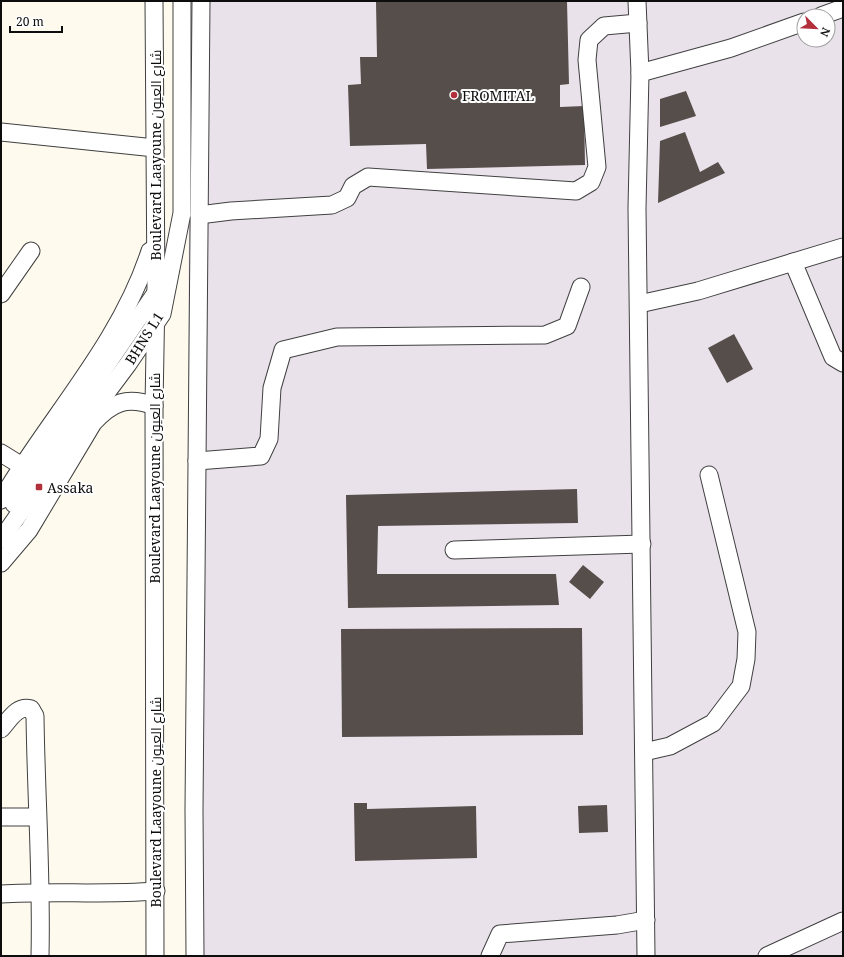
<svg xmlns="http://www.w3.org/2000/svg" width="844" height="957" viewBox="0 0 844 957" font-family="'Noto Serif',Cairo,serif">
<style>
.industrial{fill:#eae2eb;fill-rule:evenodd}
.building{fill:#554e4a}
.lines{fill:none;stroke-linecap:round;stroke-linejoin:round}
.minor-casing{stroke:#404040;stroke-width:19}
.minor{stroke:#fff;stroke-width:17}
.poi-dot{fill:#b32f3c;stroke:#fff;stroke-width:1.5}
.labels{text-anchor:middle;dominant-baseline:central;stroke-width:4;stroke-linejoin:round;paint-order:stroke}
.poi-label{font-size:14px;fill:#0d0d0d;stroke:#fff;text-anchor:start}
.street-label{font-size:14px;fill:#0d0d0d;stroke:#fff}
</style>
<rect width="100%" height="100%" fill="#fefaee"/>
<!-- industrial -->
<path class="industrial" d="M190,1h653v955h-651l-4,-585zM804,16h24v24h-24z"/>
<!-- building -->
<g class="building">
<path d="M567,1l2,83 -9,1v22l24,-1 1,59 -158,4 -1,-25 -76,2 -2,-61 13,-1 -1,-27h17l-1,-55z"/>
<path d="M686,91l10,25 -36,11v-28z"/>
<path d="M685,132l15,40 18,-10 7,11 -67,30 2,-62z"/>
<path d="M734,334l19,35 -26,14 -19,-35z"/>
<path d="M577,489l1,34 -200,3 -1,48h179l3,31 -211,3 -2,-113z"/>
<path d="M583,565l21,17 -14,17 -21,-17z"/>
<path d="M582,628l1,107 -241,2 -1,-108z"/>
<path d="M354,803h13v6l109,-3 1,52 -122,3z"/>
<path d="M607,805l1,27 -29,1 -1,-27z"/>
</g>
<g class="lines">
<!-- minor casing -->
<g class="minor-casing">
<g id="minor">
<path d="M154,1l2,292 -2,113 1,550"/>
<path d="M637,1l3,72 -3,135 9,748"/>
<path d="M821,16l22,-8"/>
<path d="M640,73l91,-25 73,-26"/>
<path d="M1,132l154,16"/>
<path d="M199,215l32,-4 101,-6 15,-7 6,-12 15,-9 208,14 15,-9 6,-15 -10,-107 2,-20 15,-14 34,-3"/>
<path d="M793,262l40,95 10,6"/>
<path d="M1,294l30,-43"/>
<path d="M639,304l59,-13 145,-44"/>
<path d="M1,453l21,13"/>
<path d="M197,461l64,-5 8,-17 3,-51 11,-38 54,-13 208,-2 22,-9 14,-39"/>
<path d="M1,500c49,-83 119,-156 149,-249"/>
<path d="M14,504l33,-52 108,-158"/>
<path d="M1,540l59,-85 68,-91 34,-50 20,-101v-212"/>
<path d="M454,550l188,-6"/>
<path d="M1,563l28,-33 64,-107c19,-21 34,-27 61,-17"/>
<path d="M1,729c9,-10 16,-24 30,-20l4,7c1,80 7,160 5,240"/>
<path d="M644,752l26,-6 43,-23 28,-37 5,-27 1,-27 -38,-157"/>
<path d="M1,817h36"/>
<path d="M1,894c52,-3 104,1 155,-3"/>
<path d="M195,956l-1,-146 7,-809"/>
<path d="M490,956l10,-22 117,-9 29,-5"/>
<path d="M767,956l76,-35"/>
</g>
</g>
<!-- minor -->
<use href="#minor" class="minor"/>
</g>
<!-- markers -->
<g class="poi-dot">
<circle cx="454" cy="95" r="4"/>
<rect x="35" y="483" width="8" height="8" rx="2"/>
</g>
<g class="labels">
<!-- poi labels -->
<g class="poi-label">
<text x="462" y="95">FROMITAL</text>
<text x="47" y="487">Assaka</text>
</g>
<!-- street labels -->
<g class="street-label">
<text transform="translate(155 155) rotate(-90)">Boulevard Laayoune شارع العيون</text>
<text transform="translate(144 338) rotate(-58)">BHNS L1</text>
<text transform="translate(154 478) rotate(-90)">Boulevard Laayoune شارع العيون</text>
<text transform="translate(155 802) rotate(-90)">Boulevard Laayoune شارع العيون</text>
</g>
</g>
<!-- border -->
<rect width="844" height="957" fill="none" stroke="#0d0d0d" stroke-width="4"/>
<!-- north arrow -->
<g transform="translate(816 28) rotate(114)"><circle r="19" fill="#ffffff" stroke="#9e9e9e"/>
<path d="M0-3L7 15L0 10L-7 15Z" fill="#b32f3c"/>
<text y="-6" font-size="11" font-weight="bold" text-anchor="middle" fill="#0d0d0d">N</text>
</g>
<!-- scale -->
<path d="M10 26v6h52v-6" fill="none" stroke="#0d0d0d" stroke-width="2"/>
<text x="16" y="26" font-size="12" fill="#0d0d0d" stroke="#ffffff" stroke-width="3" paint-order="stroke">20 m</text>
</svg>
